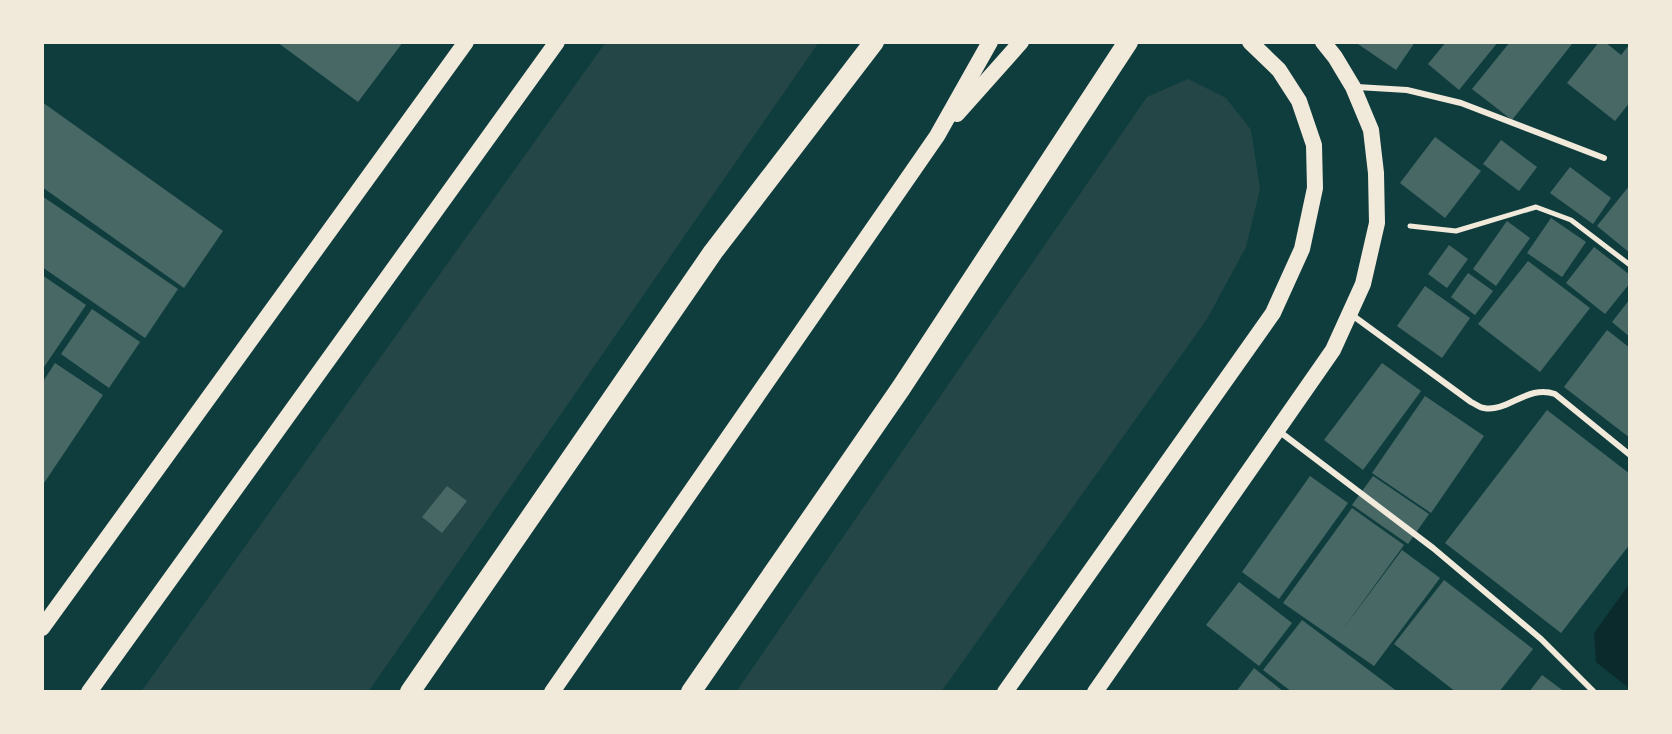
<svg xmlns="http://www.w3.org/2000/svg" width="1672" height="734" viewBox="0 0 1672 734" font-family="Karla,sans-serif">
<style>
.green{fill:#244646}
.water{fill:#0a2a2b}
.building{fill:#486865}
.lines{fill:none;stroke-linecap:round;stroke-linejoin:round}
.path{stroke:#f1e9da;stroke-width:5}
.service{stroke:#f1e9da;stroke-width:6}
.secondary{stroke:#f1e9da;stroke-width:16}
.primary{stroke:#f1e9da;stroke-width:20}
</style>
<rect width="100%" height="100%" fill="#0f3d3e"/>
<!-- green -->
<g class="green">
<path d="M606,42h213l-451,650h-227z"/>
<path d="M1188,79l38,19 25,32 9,59 -14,58 -39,72 -266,373h-205l411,-595z"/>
</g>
<!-- water -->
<path class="water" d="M1630,583v106l-34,-27 -2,-29z"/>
<!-- building -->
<g class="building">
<path d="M277,42h126l-45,60z"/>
<path d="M1355,42h60l-19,28z"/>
<path d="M1446,42h52l-39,48 -31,-26z"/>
<path d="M1510,42h60l2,2 -60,76 -40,-31z"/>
<path d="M1599,42h6l16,13 9,-11v58l-15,19 -48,-38z"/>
<path d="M42,102l181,129 -39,57 -142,-101z"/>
<path d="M1435,137l46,34 -36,47 -45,-35z"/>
<path d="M1501,140l36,27 -18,24 -36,-27z"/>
<path d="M1570,167l41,31 -18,26 -43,-31z"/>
<path d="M1630,185v68l-33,-27z"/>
<path d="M42,196l136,93 -33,49 -103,-71z"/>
<path d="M1551,218l35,24 -24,35 -35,-24z"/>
<path d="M1507,221l23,17 -34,48 -23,-17z"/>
<path d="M1449,245l19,14 -21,29 -19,-14z"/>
<path d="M1594,247l36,28v8l-25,31 -39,-31z"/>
<path d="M1528,261l62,47 -50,64 -62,-48z"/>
<path d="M1468,273l25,18 -18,24 -24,-18z"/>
<path d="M42,275l44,30 -44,65z"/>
<path d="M1425,286l45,32 -28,40 -45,-32z"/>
<path d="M1630,299v38l-18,-15z"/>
<path d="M92,309l48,33 -31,46 -48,-34z"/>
<path d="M1607,330l23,18v90l-66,-51z"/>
<path d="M55,363l48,32 -61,91v-103z"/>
<path d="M1382,363l39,28 -58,79 -39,-30z"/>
<path d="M1425,396l59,40 -53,77 -59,-40z"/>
<path d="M1547,410l83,64v70l-69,89 -116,-90z"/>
<path d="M1310,476l38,27 -69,96 -37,-27z"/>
<path d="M1373,476l56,38 -21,30 -56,-39z"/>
<path d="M447,486l20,15 -25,32 -20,-16z"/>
<path d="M1352,508l52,37 -64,88 62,-83 38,28 -66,88 -91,-63z"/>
<path d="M1444,580l89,69 -34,43h-43l-62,-48z"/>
<path d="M1239,582l53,41 -33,43 -53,-41z"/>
<path d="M1302,620l96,72h-106l-29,-22z"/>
<path d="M1254,668l30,24h-48z"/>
<path d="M1542,675l23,17h-36z"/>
</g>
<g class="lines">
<!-- path -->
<path class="path" d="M1410,226l46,5 80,-24 35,13 59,45"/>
<!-- service -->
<g class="service">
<path d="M1357,87l50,3 54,13 143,55"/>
<path d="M1352,315l119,87c5,2 8,6 13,6 23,5 44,-24 71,-14l75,61"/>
<path d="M1280,432l153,116 108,91 53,53"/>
</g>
<!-- secondary -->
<g class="secondary">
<path d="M957,114l64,-72"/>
<path d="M42,628l424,-586"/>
<path d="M89,692l468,-650"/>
<path d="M552,692l385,-556 53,-94"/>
<path d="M1005,692l268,-379 29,-64 13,-61 -1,-43 -15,-44 -20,-31 -29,-28"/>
<path d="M1095,692l238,-342 30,-66 14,-61 -1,-50 -5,-43 -18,-43 -18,-30 -12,-15"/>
</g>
<!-- primary -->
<g class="primary">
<path d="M410,692l303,-440 161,-210"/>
<path d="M691,692l210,-304 227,-346"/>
</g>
</g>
<!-- border -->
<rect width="1672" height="734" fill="none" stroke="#f1e9da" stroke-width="88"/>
</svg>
